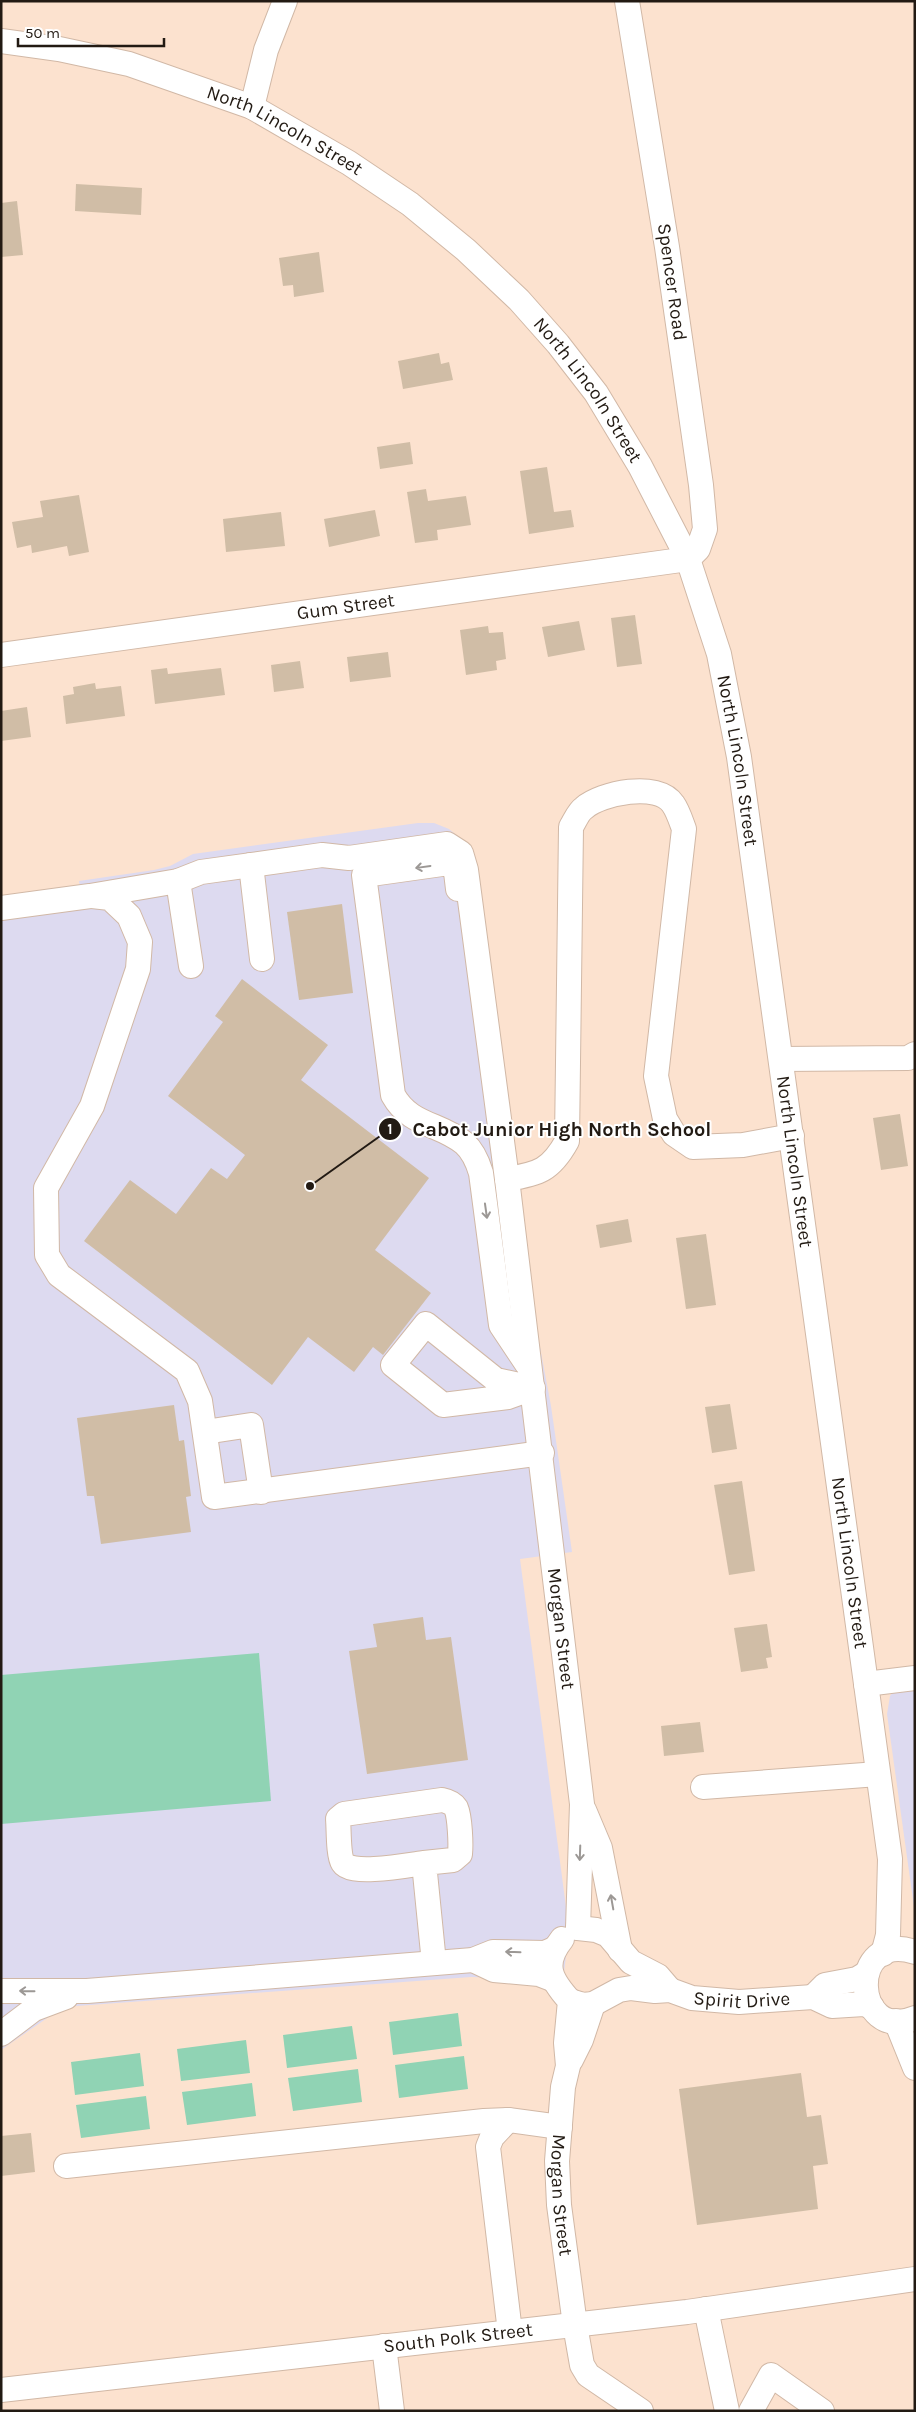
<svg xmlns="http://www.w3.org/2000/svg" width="916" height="2412" viewBox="0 0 916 2412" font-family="Karla,sans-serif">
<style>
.education{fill:#dddaf0}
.green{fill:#90d3b4}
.building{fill:#d0bda6}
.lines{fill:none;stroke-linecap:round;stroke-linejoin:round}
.minor-casing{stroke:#d1b8a6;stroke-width:26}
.minor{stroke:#fff;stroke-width:24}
.oneway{stroke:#9c9895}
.labels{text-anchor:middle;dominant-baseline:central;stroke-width:4;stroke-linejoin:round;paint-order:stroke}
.street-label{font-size:19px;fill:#221a13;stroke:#fff}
.leader{fill:none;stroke:#221a13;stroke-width:2}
.callout-dot{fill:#221a13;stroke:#fff;stroke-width:2}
.mark-label{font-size:15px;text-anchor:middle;font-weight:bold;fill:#fff}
.callout-label{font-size:20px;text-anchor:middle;font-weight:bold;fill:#221a13;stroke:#fff;stroke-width:4;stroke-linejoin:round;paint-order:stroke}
</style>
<rect width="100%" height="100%" fill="#fce2cf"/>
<!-- education -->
<g class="education">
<path d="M418,823h16l15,6 12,10 9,13 58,431 23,123 21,146 -52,7 46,348 1,41 -4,32 -92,-3 -408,30 -62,43v-1130l82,-12 -4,-27 75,-11 16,-4 23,-12z"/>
<path d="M915,1678v236l-28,-200 3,-18 6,-8z"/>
</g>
<!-- green -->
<g class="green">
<path d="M259,1653l12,148 -270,23v-149z"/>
<path d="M458,2013l4,33 -69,9 -4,-33z"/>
<path d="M352,2026l5,33 -70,9 -4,-33z"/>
<path d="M246,2040l4,33 -69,8 -4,-32z"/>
<path d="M140,2053l4,33 -69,9 -4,-33z"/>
<path d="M464,2056l4,33 -69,9 -4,-33z"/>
<path d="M358,2069l4,33 -69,9 -5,-33z"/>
<path d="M252,2083l4,33 -69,9 -5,-33z"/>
<path d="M146,2096l4,33 -69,9 -5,-33z"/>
</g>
<!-- building -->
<g class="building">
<path d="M76,184l66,4 -1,27 -66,-4z"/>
<path d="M17,201l6,54 -22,2v-54z"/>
<path d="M319,252l5,40 -30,5 -1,-12 -10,1 -4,-28z"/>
<path d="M439,353l2,11 8,-2 4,18 -50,9 -5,-28z"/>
<path d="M410,442l3,22 -33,5 -3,-22z"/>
<path d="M547,467l7,45 17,-2 3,17 -45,7 -9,-63z"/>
<path d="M426,489l2,12 38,-5 5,29 -34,5 1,10 -23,3 -8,-51z"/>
<path d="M79,495l10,57 -20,4 -2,-10 -35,7 -1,-8 -14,3 -5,-26 31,-5 -3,-16z"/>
<path d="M375,510l5,26 -51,11 -5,-28z"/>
<path d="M281,512l4,34 -59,6 -3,-33z"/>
<path d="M635,615l7,49 -25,3 -6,-49z"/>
<path d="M579,621l6,29 -37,7 -6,-30z"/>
<path d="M488,626l1,7 14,-1 3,27 -10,2 1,9 -31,5 -6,-45z"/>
<path d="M388,652l3,25 -41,5 -3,-25z"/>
<path d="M300,661l4,27 -30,4 -3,-27z"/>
<path d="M167,668l1,6 53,-6 4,27 -70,9 -4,-34z"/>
<path d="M95,683l1,6 25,-3 4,30 -59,8 -3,-28 11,-2 -1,-7z"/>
<path d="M27,707l4,30 -30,4v-30z"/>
<path d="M342,904l11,89 -54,7 -12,-88z"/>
<path d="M242,979l86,66 -27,35 128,98 -54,72 56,43 -48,62 -10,-8 -19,25 -46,-35 -36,48 -188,-144 46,-61 46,34 35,-46 16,11 18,-24 -77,-59 55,-74 -8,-6z"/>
<path d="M900,1114l8,52 -27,4 -8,-52z"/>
<path d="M628,1219l4,23 -32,6 -4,-23z"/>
<path d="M706,1234l10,71 -30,4 -10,-71z"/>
<path d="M730,1404l7,45 -25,4 -7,-46z"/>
<path d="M174,1405l5,36 5,-1 7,56 -5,1 5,35 -90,12 -7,-48h-7l-10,-78z"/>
<path d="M742,1481l13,90 -26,4 -15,-90z"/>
<path d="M423,1617l3,23 25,-3 17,123 -101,14 -18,-123 28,-4 -4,-23z"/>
<path d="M767,1624l5,33 -6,1 2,10 -27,4 -7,-44z"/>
<path d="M700,1722l4,30 -40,4 -3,-30z"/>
<path d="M801,2073l6,44 14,-2 7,49 -15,2 5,43 -121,16 -18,-136z"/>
<path d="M31,2133l4,39 -34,4v-40z"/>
</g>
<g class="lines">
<!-- minor casing -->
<g class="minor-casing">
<g id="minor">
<path id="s1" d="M1,41l58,8 70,15 123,43 97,56 61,41 56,46 53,50 39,44 38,49 44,73 48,93 31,95 20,103 151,1102 -2,76 -5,19"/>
<path d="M252,107l14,-57 19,-49"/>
<path id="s2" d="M1,655l687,-96 10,-10 7,-20 -4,-44 -34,-238 -40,-246"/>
<path d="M251,865l11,94"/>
<path d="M178,881l13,85"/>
<path d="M458,889l-2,-17 -7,-9 -85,12 29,220c17,31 47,28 71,48 8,7 14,20 17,30l20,152 26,39"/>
<path d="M92,896l18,2 19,18 11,26 -2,27 -46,137 -46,82 1,67 12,20 128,96 13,30 14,96 328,-44"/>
<path id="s3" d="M1,908l89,-12 88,-15 23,-9 121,-17 27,3 98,-14 14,9 5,17 41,309 75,625 -4,124"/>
<path d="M781,1059l127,-1 7,-4"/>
<path d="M507,1179c32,-5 44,-9 60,-38l4,-314c4,-6 7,-15 13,-19 17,-15 74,-27 89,-4 5,7 8,17 11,25l-28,247 9,43 9,15 19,13 50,-2 49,-9"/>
<path d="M426,1324l70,56 37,8 -25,9 -65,8 -50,-40z"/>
<path d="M205,1432l46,-7 10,67"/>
<path d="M866,1684l49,-6"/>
<path d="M703,1787l175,-13"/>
<path d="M584,1810l16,38 20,102"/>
<path d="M424,1863c-15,2 -73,13 -81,0 -5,-8 -4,-34 -5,-44l6,-5 98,-14c5,1 11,3 14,8 4,9 5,37 4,46l-7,6 -29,3 10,100"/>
<path d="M578,1928l18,2 12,5 23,27 27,14 12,14"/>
<path id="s4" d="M562,1939c-20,25 -12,40 8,62l-4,42 2,23 -5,21 -6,74 2,44 16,120 7,40 6,10 53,36"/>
<path d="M915,1952c-68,-23 -63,92 0,66"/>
<path d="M473,1960l21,10 45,4 13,5"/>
<path d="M1,1991h86l386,-31 20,-8 52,1 9,-4"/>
<path d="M813,1997l12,-12 32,-6 10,-6"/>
<path id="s5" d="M570,2001l13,4 10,-1 26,-14 12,-2 24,3 15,-1 22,8 47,4 74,-5 19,9 32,-2 8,3"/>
<path d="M896,2021l19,47"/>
<path d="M1,2034l33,-25 32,-12"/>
<path d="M571,2060l10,-20 12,-36"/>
<path d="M508,2120l-16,17 -4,10 22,185"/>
<path d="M66,2166l418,-45 24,-1 52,7"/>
<path d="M706,2309l21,102"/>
<path d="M384,2346l8,65"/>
<path id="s6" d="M1,2390l686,-78 228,-33"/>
<path d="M751,2411l20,-36 51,36"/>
</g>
</g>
<!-- minor -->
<use href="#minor" class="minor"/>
</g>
<!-- one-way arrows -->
<defs><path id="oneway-shaft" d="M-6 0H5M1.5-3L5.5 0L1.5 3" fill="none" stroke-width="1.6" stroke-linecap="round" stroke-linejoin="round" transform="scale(1.25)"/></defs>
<g class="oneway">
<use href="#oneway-shaft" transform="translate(423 867) rotate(172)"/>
<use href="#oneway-shaft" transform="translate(486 1211) rotate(82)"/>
<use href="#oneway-shaft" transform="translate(580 1853) rotate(92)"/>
<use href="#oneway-shaft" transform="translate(612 1902) rotate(-100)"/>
<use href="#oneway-shaft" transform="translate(513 1952) rotate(-178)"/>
<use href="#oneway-shaft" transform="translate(27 1991) rotate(-179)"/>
</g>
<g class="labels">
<!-- street labels -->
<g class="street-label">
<text stroke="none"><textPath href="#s1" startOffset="300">North Lincoln Street</textPath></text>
<text transform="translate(672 282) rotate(82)">Spencer Road</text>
<text stroke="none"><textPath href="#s1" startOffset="705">North Lincoln Street</textPath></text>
<text stroke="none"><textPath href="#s2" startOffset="348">Gum Street</textPath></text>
<text stroke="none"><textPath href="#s1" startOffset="1110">North Lincoln Street</textPath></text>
<text stroke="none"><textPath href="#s1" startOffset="1515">North Lincoln Street</textPath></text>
<text stroke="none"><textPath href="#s1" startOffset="1920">North Lincoln Street</textPath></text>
<text stroke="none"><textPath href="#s3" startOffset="1251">Morgan Street</textPath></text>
<text stroke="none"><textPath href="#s5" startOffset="178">Spirit Drive</textPath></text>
<text stroke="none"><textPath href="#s4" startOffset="266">Morgan Street</textPath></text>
<text stroke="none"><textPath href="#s6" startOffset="460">South Polk Street</textPath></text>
</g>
</g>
<!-- callouts -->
<path class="leader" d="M310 1186L390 1129"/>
<g class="callout-dot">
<circle cx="310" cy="1186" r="5"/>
<circle cx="390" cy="1129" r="12"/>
</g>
<g class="mark-label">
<text x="390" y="1134">1</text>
</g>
<g class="callout-label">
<text x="562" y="1136">Cabot Junior High North School</text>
</g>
<!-- border -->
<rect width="916" height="2412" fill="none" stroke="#221a13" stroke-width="5"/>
<!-- scale -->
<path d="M18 38v8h146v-8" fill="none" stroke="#221a13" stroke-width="2.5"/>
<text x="25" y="38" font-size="15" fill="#221a13" stroke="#ffffff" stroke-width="4" paint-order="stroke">50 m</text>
</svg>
